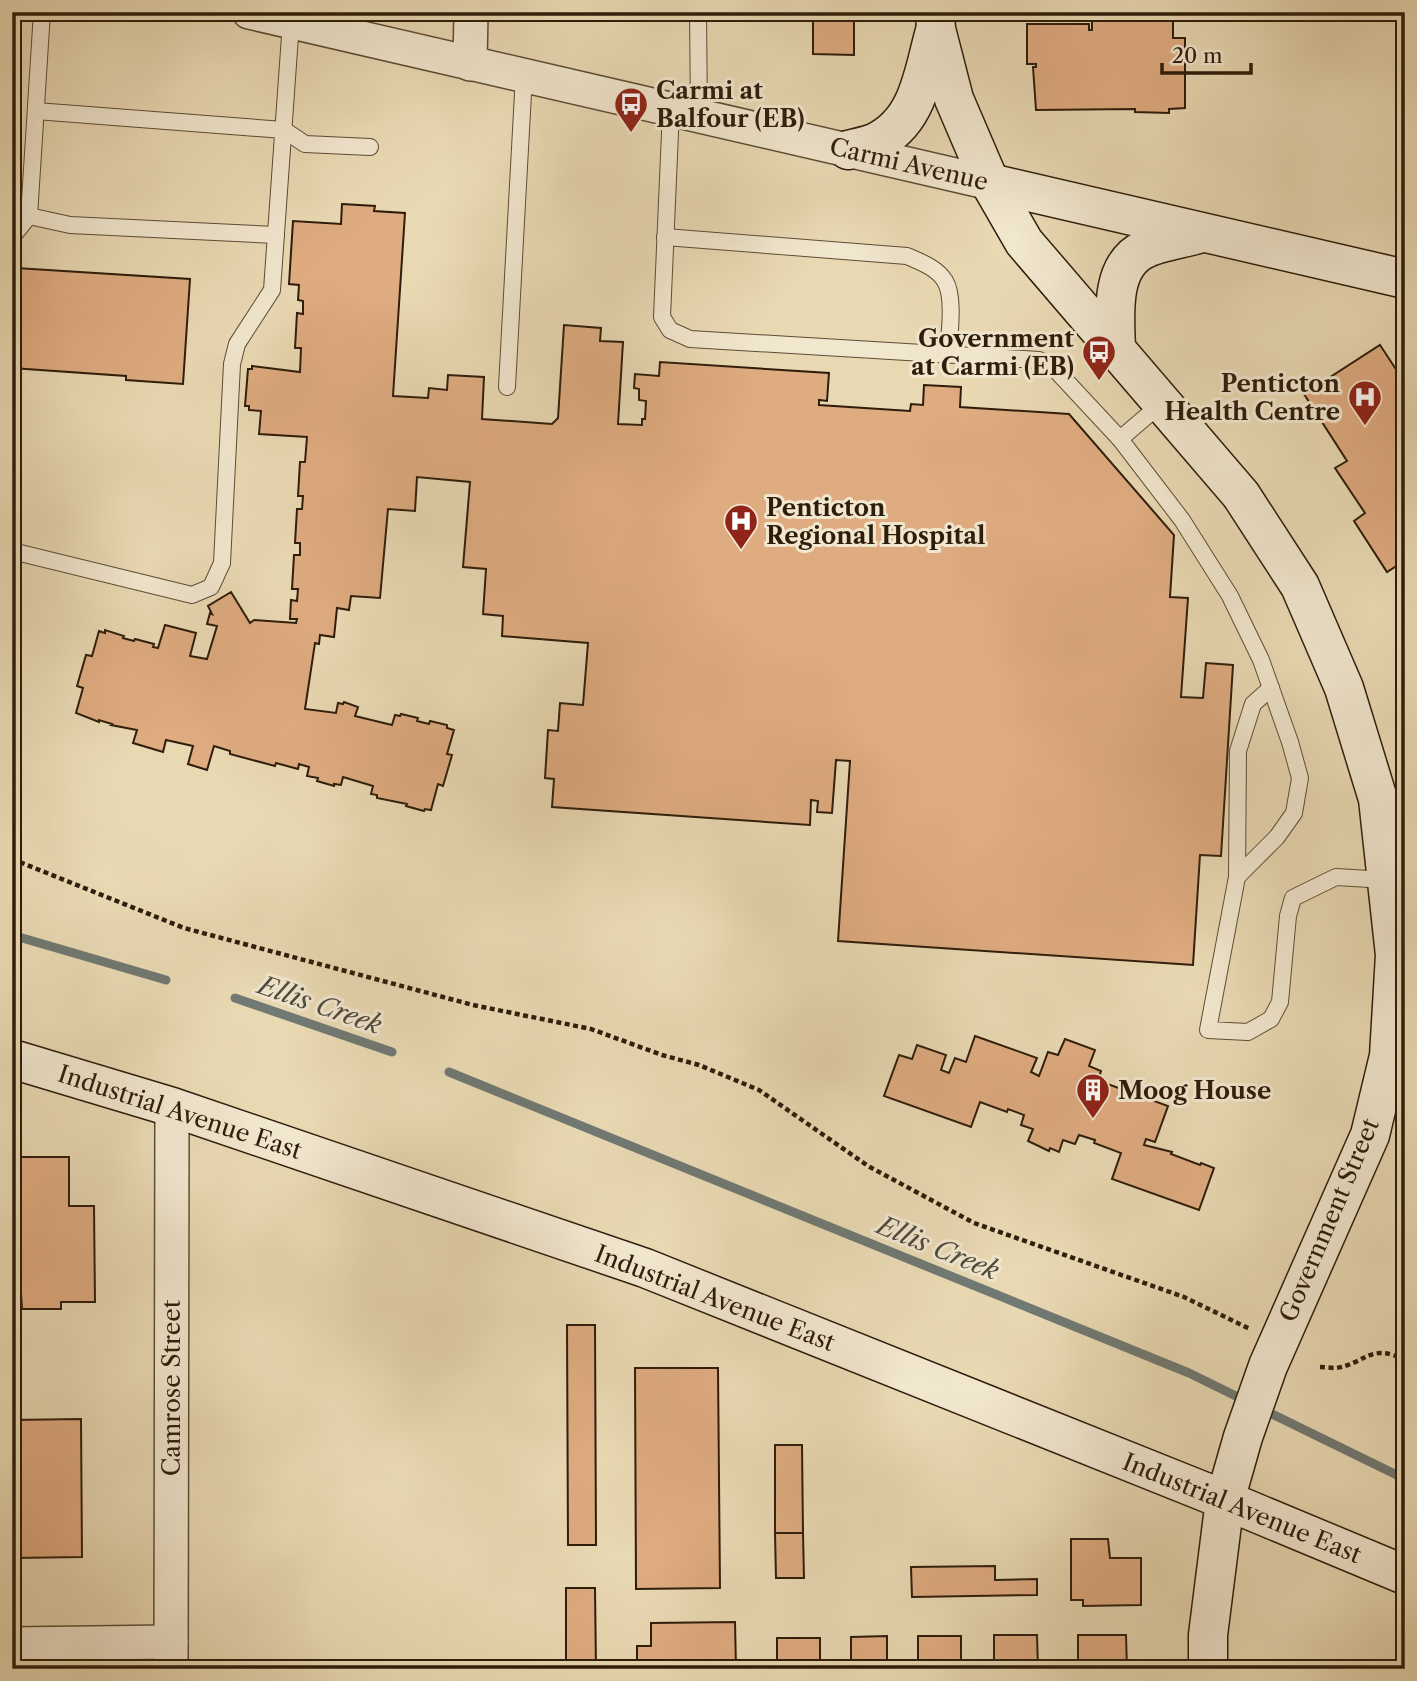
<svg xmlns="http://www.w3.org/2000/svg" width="1417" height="1681" viewBox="0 0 1417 1681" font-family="'Libre Caslon Text',serif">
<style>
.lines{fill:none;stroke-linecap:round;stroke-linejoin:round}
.stream{stroke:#707973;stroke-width:9}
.building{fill:#dfab81;stroke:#2e1d0b;stroke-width:2}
.lane-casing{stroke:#5d4c35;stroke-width:18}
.street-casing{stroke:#5d4c35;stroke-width:36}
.secondary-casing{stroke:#2e1d0b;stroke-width:41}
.path{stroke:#2e1d0b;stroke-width:4.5;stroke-dasharray:5 3.5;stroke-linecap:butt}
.lane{stroke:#f1e6ce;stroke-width:16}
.street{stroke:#f1e6ce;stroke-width:33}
.secondary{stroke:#f1e6ce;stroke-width:38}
.labels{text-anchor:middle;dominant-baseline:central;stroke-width:6;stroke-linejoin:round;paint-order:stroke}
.poi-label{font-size:24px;font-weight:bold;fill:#2e1d0b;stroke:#f1e6ce;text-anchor:start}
.street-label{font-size:24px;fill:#2e1d0b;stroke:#f1e6ce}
.water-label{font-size:26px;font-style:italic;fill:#4f4b3f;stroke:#f1e6ce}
</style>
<rect width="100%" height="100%" fill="#e9d9b3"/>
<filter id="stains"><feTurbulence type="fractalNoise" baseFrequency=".00286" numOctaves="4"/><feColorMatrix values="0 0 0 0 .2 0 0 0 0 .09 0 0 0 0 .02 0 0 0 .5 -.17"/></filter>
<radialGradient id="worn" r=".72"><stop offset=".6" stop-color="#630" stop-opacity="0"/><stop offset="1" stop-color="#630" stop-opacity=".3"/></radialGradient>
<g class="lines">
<!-- stream -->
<g class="stream">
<path d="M12,935l154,45"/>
<path d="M235,998l157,54"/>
<path d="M449,1072l740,301 57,28"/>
<path d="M1262,1409l143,70"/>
</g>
</g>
<!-- building -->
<g class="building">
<path d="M542,12h51v4h-24v4h-27z"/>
<path d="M813,12l41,2v41l-41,-1z"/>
<path d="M1092,12h81v26h12v70l-16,1v4l-34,-1v-3l-99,1 -3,-43h3v-3h-9v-40h62v6h3z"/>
<path d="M342,204l33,2 -1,5 31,2 -12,183 35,2 1,-10 18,2 1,-15 36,2 -2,42 70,5 6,-6 6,-93 37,3 -1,13 23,1 -5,82 24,1v-6h3l1,-18 -7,-1v-11l-5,-1 1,-14 24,2 1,-14 169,11 -2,28 -8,-1v5l91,6 1,-7 12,1 1,-20 37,2 -1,20 109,7 105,121 -4,62 18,1 -7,99 22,1 3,-35 27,2 -12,191 -21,-1 -7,110 -355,-24 12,-180 -14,-1 -4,53 -15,-1 1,-11 -7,-1 -1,25 -258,-18 2,-28 -9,-1 3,-48 10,1 2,-28 23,2 5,-62 -86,-7 1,-20 -20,-2 3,-45 -23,-2 7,-85 -53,-5 -2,34 -27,-2 -8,89 -29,-2 -2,14 -12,-2 -3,29 -14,-2 -1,9 -4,-1 -10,66 31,4 2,-10 5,1 1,-2 14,5 -3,9 37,9 3,-10 5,1 1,-2 17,4 -1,3 12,3 1,-3 17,4v3l7,2 -7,24 5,1 -9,31 -5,-2 -7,26 -6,-1 -1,2 -18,-5 1,-2 -30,-6v-3l-6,-1 2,-8 -30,-9 -2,8 -7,-1v2l-17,-5 1,-3 -11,-2 2,-9 -10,-3 -1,5 -22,-6 -1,3 -45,-12v-3l-16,-5 -7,24 -19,-6 5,-18 -27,-6 -3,12 -30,-9 4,-13 -26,-5 1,-1 -13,-4v2l-23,-9 7,-25 -6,-2 9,-31 6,1 7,-25 6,2v-3l19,6 -1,2 11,3 1,-2 19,5 -1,3 5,1 7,-23 31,8 -6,23 17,3 10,-33 -10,-2 3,-11 2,1 -4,-8 23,-14 19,31 4,-3 42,3 1,-4h-7l1,-19 6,1 1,-12h-6l2,-34h6v-12h-5l2,-34h5l1,-13h-5l2,-34h5l2,-25 -48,-3 2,-23 -12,-1v-4h-4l3,-37h4v-3l48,6 1,-24h-6l2,-35 6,1v-13l-5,-1 1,-15 -10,-1 4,-63 48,3z"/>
<path d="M16,268l174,11 -7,105 -57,-4v-4l-114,-8z"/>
<path d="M1380,345l25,38v192l-7,-10 -11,7 -33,-51 11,-8 -30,-45 12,-7 -43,-67z"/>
<path d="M12,699l4,40h-4z"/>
<path d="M975,1036l62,22 -6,14 8,4 9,-24 10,3 7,-16 30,11 -6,16 12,5 -8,24 7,3 5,-15 63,23 -13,36 -9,-3 -2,6 28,7 -1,2 29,11 1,-2 13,5 -15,42 -87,-31 9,-26 -27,-10 1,-3 -16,-5 -4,9 -12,-4 -4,12 -9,-4 -1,3 -21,-10 5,-12 -12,-4 3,-10 -16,-6 -1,3 -27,-10 -9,25 -87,-31 15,-41 13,4 5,-14 29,10 -5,15 8,3 6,-15 11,4z"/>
<path d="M12,1157h57v49h25l1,96h-34v7h-39l-1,-16h-9z"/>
<path d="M567,1325h28l1,220h-28z"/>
<path d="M635,1368h83l2,220 -84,1z"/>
<path d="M81,1419l1,138 -70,1v-138z"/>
<path d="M775,1445h27l1,88h-28z"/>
<path d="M775,1533h28l1,45h-28z"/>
<path d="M1071,1539h37l2,19h31v47l-58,1v-6h-12z"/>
<path d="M995,1566v14l42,-1v16l-125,2 -1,-30z"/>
<path d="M566,1588h29l1,81h-30z"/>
<path d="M735,1622l1,47h-99v-23h14v-23z"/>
<path d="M994,1635h43l1,34h-44z"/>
<path d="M1078,1635h48l1,34h-49z"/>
<path d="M887,1636v33h-36v-32z"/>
<rect x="918" y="1636" width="43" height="33"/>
<rect x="777" y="1638" width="43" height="31"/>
</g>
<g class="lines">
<!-- lane casing -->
<g class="lane-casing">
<g id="lane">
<path d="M698,12l1,104"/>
<path d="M671,110l-9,207 8,13 20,9 349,21 14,7 67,72 42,-36"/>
<path d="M36,111l248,19 21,14 65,3"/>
<path d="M29,216l41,9 206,10"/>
<path d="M12,237l17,-21 13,-204"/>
<path d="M665,237l242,19c14,6 30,12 38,25 10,16 4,56 3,74"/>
<path d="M507,387l17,-312"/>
<path d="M1120,439l62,81 48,76 31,64 29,82 10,36 -6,35 -17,24 -40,40 -29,153 40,2 23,-13 9,-17 8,-86 5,-18 43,-21 50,3"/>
<path d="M12,551l180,44 19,-8 11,-24 10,-199 5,-20 35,-54 19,-268"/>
<path d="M1237,877l1,-126 15,-47 18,-16"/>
</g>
</g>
<!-- street casing -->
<g class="street-casing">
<g id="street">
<path d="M249,12l741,171"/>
<path d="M470,64l1,-52"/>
<path d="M12,1644l159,-2"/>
<path d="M171,1669l1,-562"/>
</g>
</g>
<!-- secondary casing -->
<g class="secondary-casing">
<g id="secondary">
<path d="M935,12l1,17 18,70 36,84 34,59 217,253 59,91 44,102 34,111 17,156 -6,101 -19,79 -102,231 -25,71 -18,63 -17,135v34"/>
<path d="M848,150c8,-2 18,-4 26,-7 45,-20 49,-70 61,-112"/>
<path d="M990,183l415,96"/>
<path d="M1116,349c-1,-32 -7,-84 29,-100 14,-7 37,-10 53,-15"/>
<path d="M12,1059l160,48 473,161 580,232 180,75"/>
</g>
</g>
<!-- path -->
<g class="path">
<path d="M12,859l172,69 289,77 118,24 71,26 37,10 60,25 109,76 106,57 210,74 66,32"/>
<path d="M1320,1367c5,0 11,1 16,1 29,-4 34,-26 69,-8"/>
</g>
<!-- lane -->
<use href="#lane" class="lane"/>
<!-- street -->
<use href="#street" class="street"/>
<!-- secondary -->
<use href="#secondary" class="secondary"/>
</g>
<!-- icons -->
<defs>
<g id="bus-pin" transform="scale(1.75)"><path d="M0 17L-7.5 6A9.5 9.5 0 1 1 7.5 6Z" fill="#8f2418" stroke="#f1e6ce"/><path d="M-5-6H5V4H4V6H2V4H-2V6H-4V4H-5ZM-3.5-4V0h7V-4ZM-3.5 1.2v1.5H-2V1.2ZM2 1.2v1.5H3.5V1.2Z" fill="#fff"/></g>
<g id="hospital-pin" transform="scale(1.75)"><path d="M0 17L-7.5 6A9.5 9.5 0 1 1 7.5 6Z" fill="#8f2418" stroke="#f1e6ce"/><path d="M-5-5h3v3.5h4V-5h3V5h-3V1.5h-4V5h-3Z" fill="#fff"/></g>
<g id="building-pin" transform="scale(1.75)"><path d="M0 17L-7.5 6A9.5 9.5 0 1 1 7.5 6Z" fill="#8f2418" stroke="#f1e6ce"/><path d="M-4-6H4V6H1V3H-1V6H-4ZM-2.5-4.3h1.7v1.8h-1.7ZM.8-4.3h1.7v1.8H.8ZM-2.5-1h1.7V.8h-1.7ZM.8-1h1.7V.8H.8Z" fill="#fff"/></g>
</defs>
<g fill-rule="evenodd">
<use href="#bus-pin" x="631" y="104"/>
<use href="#bus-pin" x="1099" y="352"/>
<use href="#hospital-pin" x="1365" y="397"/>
<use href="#hospital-pin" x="741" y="521"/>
<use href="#building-pin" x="1093" y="1090"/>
</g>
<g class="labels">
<!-- poi labels -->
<g class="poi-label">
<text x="656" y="90">Carmi at<tspan x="656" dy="28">Balfour (EB)</tspan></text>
<text x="1074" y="338" text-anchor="end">Government<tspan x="1074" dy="28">at Carmi (EB)</tspan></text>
<text x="1340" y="383" text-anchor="end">Penticton<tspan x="1340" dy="28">Health Centre</tspan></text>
<text x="766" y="507">Penticton<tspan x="766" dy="28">Regional Hospital</tspan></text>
<text x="1118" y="1090">Moog House</text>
</g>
<!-- street labels -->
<g class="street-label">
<text transform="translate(909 164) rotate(13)">Carmi Avenue</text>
<text transform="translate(180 1112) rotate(18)">Industrial Avenue East</text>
<text transform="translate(1329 1220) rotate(-67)">Government Street</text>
<text transform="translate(715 1298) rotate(21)">Industrial Avenue East</text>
<text transform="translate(171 1388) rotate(-90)">Camrose Street</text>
<text transform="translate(1242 1508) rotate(22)">Industrial Avenue East</text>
</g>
<!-- water labels -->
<g class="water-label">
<text transform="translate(320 1005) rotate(19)">Ellis Creek</text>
<text transform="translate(938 1248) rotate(22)">Ellis Creek</text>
</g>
</g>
<!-- margin -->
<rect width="1417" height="1681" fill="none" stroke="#e9d9b3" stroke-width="42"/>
<rect x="14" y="14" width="1389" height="1653" fill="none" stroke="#2e1d0b" stroke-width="3.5"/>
<rect x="21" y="21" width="1375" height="1639" fill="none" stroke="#2e1d0b" stroke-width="2"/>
<!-- scale -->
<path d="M1162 63v10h89v-10" fill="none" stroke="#2e1d0b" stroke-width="3.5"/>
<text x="1172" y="63" font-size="21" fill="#2e1d0b" stroke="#f1e6ce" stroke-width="5" paint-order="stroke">20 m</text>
<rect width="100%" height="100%" filter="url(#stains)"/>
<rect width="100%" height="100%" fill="url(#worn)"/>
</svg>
